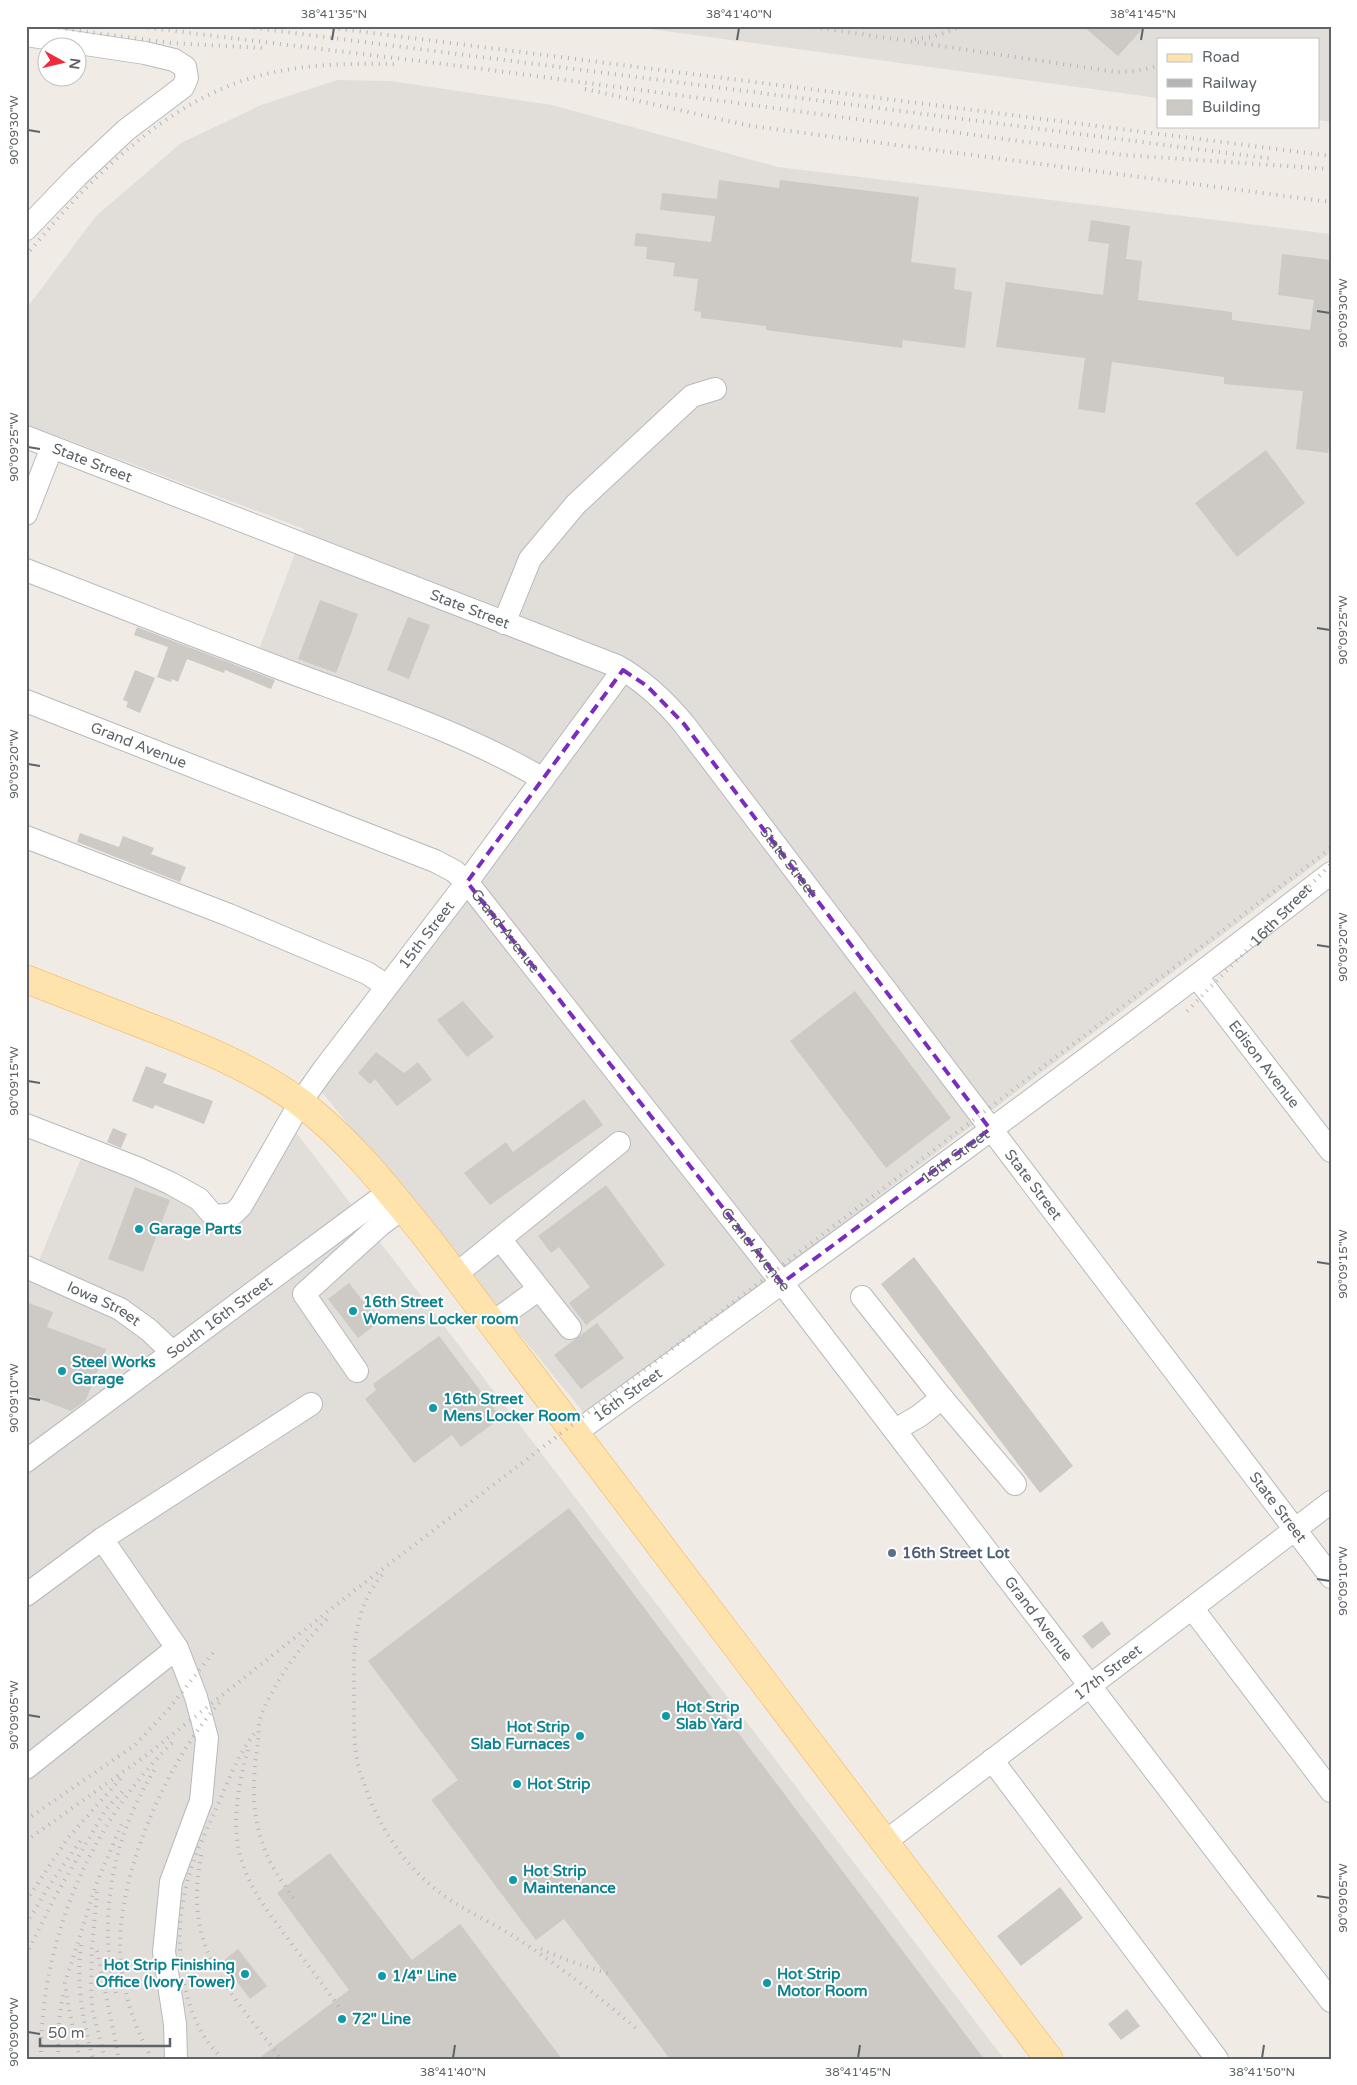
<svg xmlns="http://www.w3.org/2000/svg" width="1357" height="2085" viewBox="0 0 1357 2085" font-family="'Varela Round',sans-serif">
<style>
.industrial{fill:#e1deda}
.building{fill:#cdc9c4}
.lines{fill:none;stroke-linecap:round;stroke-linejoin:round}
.minor-casing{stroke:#b6b9bd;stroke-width:24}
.major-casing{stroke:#f8af57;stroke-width:29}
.minor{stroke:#fff;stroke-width:22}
.major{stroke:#ffe3ac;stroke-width:28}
.rail{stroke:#b4b5b6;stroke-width:4;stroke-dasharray:1 6;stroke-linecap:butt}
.marked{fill:none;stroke:#7b2cbf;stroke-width:4;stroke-dasharray:10 6;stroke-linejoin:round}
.ticks{fill:none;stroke:#5d6367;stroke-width:2}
.culture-dot{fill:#0f9aa8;stroke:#fff;stroke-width:2}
.service-dot{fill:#5c6f8a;stroke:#fff;stroke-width:2}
.labels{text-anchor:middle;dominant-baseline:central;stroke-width:4;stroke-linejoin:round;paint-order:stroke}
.street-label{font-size:15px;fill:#5d6367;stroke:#fff}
.culture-label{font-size:15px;font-weight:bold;fill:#0d838f;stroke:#fff;text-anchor:start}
.service-label{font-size:15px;font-weight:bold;fill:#4e5e75;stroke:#fff;text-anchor:start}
.neatline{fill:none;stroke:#5d6367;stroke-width:2}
.ticks-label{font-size:12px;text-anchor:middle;fill:#5d6367}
</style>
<rect width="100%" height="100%" fill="#f0ece5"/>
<!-- industrial -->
<g class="industrial">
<path d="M628,26h703v96l-13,-2v-81h-160v59z"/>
<path d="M337,80l54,1 161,24 226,62 553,67v618l-743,566 -267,-327 240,-318 -303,-121 46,-123 -278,-105v-115l70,-93 85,-73 80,-38z"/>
<path d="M296,1132l708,927h-978v-767l56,-136 96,36 57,42z"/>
</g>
<!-- building -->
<g class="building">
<path d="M1083,26h62l-27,30z"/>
<path d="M719,180l60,8 1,-8 139,17 -8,65 45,6 -2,21 18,3 -7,56 -62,-8 -1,8 -136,-18v-4l-65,-8v-6l-7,-1 4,-32 -25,-3 2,-13 -29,-4 1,-12 -13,-1 2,-13 75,9 4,-26 -55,-6 2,-17 55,6z"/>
<path d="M1091,220l39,6 -4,33 16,2 -4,39 94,12v8l78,10 4,-30 -36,-5 4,-41 49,6v170l-3,23 -32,-4 7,-58 -79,-7v-7l-112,-15 -7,51 -27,-4 7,-51 -89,-11 10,-65 97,13 6,-51 -21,-3z"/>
<path d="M1266,450l39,53 -68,54 -42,-54z"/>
<path d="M320,600l38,14 -22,59 -38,-14z"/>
<path d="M408,617l22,8 -21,54 -22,-9z"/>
<path d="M137,627l138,53 -4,9 -46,-19 -1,3 -37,-14 -9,23 -6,-3 -1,3 -14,-5 11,-30 -34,-12z"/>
<path d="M135,670l20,8 -15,35 -14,-6 2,-5 -5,-2z"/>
<path d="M80,833l39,14 4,-11 31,12 -3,6 35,13 -6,15 -103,-40z"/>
<path d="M855,991l96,127 -65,50 -96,-127z"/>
<path d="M463,1001l31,36 -27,20 -30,-37z"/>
<path d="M376,1052l28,21 14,-11 14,18 -35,26 -22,-27 -5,5 -12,-11z"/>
<path d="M146,1066l21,8 -4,9 50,18 -9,23 -49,-19 -2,4 -21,-8z"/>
<path d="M584,1099l19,26 -113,80 -26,-32 42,-31 7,10z"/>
<path d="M113,1128l14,6 -6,14 -14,-6z"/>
<path d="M606,1185l59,80 -79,60 -17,-22 21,-16 -31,-40 -8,6 -13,-17z"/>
<path d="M135,1187l35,13 -27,72 -35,-13z"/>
<path d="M914,1257l159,209 -33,27 -159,-209z"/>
<path d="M349,1283l30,39 -21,16 -30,-39z"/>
<path d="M26,1302l27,10 -6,15 59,22 -20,51 -15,11 -45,-17z"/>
<path d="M597,1323l27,35 -43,31 -27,-34z"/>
<path d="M439,1336l62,82 -40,29 -9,-12 -38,28 -49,-64 11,-9 -3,-6z"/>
<path d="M569,1508l415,551h-314l-106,-140 -28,21 -74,-99 -31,-41 27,-20 -90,-119z"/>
<path d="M1102,1621l9,13 -19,15 -10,-13z"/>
<path d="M330,1853l82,107 48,-36 102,135h-304l91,-69 -72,-97z"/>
<path d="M1060,1887l23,31 -62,48 -24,-30z"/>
<path d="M238,1949l29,37 -17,13 -28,-37z"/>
<path d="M1127,2009l13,17 -19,14 -13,-16z"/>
</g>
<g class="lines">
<!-- minor casing -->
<g class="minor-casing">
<g id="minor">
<path d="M26,35l119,18 29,7 11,7 2,11 -4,9 -57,43 -49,46 -51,53"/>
<path id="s1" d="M26,437l591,229c27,15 48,35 67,58l647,853"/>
<path d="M26,514l26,-67"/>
<path d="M26,570c90,35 179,70 269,104 84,31 171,60 248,105"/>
<path d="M504,623l26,-64 46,-55 116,-108 23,-7"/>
<path id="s2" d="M26,701l409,160 19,10 13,11 315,401 549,718"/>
<path d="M26,837l203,78 138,58 20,13"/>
<path id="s3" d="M1197,977l134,174"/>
<path id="s4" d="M26,1125l111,43 33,15 29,16 12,14 7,3 15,-2 8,-8 59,-103 24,-34 143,-187 156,-212"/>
<path d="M500,1239l70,89"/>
<path id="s5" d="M26,1267l94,42 29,21 23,22"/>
<path d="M455,1275l164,-132"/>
<path d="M862,1297l80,101"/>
<path d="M492,1323l47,-34"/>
<path d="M357,1371l-53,-77 76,-69 23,-17"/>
<path d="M895,1430l24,-14 23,-18 73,86"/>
<path id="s6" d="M575,1433c254,-184 508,-368 756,-560"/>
<path id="s7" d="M26,1461l364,-270"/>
<path d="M26,1595l76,-56 209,-135"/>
<path d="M1192,1608l139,183"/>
<path d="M992,1760l225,299"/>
<path d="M26,1768l151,-120 -75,-109"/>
<path id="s8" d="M885,1842l446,-340"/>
<path d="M176,2059l-1,-35 -11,-72 7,-70 30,-81 6,-63 -11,-41 -19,-49"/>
</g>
</g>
<!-- major casing -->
<g class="major-casing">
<path id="major" d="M26,979c41,16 82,32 123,48 54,21 106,42 152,76 51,39 91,91 131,141l617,815"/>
</g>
<!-- minor -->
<use href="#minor" class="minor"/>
<!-- major -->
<use href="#major" class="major"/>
<!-- rail -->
<g class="rail">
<path d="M45,26l126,17 92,5"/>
<path d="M134,26l342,42 648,87 207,14"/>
<path d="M240,26l1034,133"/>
<path d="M318,26l1013,130"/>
<path d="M807,26l309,46 21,-1 21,-5"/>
<path d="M915,39l18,-2 29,-11"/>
<path d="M585,89l166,37 580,76"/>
<path d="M26,256c65,-80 149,-166 254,-185 37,-7 76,-8 114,-7"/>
<path id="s9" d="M1187,1011l144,-147"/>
<path d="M382,1575c-29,34 -29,76 -28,118 0,25 -1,52 5,76 1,5 4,9 5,14 15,46 43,87 83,115 21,14 44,24 66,38 44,28 84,59 124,93"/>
<path d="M248,1750c-9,32 -16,69 -9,101 8,36 31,63 52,92 17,22 34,44 50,67"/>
<path d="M26,1820l109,-75 32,-34 49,-62"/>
<path d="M26,1841l118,-84 211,-167 976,-742"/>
<path d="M201,1855c-18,97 27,132 80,204"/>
<path d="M97,1892l-5,56 -1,36 1,24 13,51"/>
<path d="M293,1898c-9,-14 -20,-28 -26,-43 -16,-36 -15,-73 -9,-112 1,-10 0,-22 4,-30 15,-35 39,-68 65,-94"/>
<path d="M26,1901l42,-63 53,-60"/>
<path d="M26,1924l29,-47 26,-37"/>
<path d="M81,1945c-5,39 2,77 12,114"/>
<path d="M541,1949l26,11 45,15"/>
<path d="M97,1951l22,108"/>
<path d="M26,1955l30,-60 50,-86 18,-19"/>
<path d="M116,1993c-20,-75 -2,-159 39,-224"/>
<path d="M41,2059c-1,-117 49,-236 132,-317"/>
<path d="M58,2059l1,-39 4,-26"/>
<path d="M80,2059l-12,-54 -3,-22 31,-98 26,-62"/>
<path d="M152,2059c-20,-36 -32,-75 -32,-116 1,-77 49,-185 101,-242"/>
<path d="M222,2059c-6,-7 -12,-14 -17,-21 -28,-45 -31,-109 -17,-159 6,-23 17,-46 27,-67 11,-26 22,-56 39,-78"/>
</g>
</g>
<!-- marked area -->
<path class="marked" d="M623,670l24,16 37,38 306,405 -208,154 -315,-401z"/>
<!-- ticks -->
<path class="ticks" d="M332,40l2,-12M737,40l2,-12M1141,40l2,-12M28,130l12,2M1317,311l13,2M28,447l12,2M1317,628l13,2M28,764l12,2M1317,945l13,2M28,1081l12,2M1317,1262l13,2M28,1398l12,2M1317,1579l13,2M28,1715l12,2M1317,1896l13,2M28,2032l12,2M453,2058l2,-13M858,2058l2,-13M1262,2058l2,-13"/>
<!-- markers -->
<g class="culture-dot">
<circle cx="139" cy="1229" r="5"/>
<circle cx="353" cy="1311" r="5"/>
<circle cx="62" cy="1371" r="5"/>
<circle cx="433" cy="1408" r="5"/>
<circle cx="666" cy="1716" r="5"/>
<circle cx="580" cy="1736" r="5"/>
<circle cx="517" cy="1784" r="5"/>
<circle cx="513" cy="1880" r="5"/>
<circle cx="245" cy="1974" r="5"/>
<circle cx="382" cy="1976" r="5"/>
<circle cx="767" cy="1983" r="5"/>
<circle cx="342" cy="2019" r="5"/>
</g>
<circle class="service-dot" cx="892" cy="1553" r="5"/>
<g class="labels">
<!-- street labels -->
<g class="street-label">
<text stroke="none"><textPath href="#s1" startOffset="71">State Street</textPath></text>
<text stroke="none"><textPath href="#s1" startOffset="476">State Street</textPath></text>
<text stroke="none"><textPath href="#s2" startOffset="121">Grand Avenue</textPath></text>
<text stroke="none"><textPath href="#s1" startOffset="896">State Street</textPath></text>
<text stroke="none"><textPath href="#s9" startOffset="134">16th Street</textPath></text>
<text stroke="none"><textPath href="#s2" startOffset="540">Grand Avenue</textPath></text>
<text stroke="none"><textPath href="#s4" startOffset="570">15th Street</textPath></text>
<text stroke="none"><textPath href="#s3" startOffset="110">Edison Avenue</textPath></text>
<text stroke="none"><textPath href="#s6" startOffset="470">16th Street</textPath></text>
<text stroke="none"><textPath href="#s1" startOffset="1301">State Street</textPath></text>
<text stroke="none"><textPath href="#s2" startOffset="945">Grand Avenue</textPath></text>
<text stroke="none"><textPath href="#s5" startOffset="86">Iowa Street</textPath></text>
<text stroke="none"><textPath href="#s7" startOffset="241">South 16th Street</textPath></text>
<text stroke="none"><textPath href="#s6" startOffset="65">16th Street</textPath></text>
<text stroke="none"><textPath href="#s1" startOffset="1706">State Street</textPath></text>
<text stroke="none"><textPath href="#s2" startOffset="1410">Grand Avenue</textPath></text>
<text stroke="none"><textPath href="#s8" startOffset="280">17th Street</textPath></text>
</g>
<!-- culture labels -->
<g class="culture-label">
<text x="149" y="1229">Garage Parts</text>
<text x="363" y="1302">16th Street<tspan x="363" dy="17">Womens Locker room</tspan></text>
<text x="72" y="1362">Steel Works<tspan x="72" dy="17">Garage</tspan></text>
<text x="443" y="1399">16th Street<tspan x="443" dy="17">Mens Locker Room</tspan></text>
<text x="676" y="1707">Hot Strip<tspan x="676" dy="17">Slab Yard</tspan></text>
<text x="570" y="1727" text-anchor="end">Hot Strip<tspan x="570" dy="17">Slab Furnaces</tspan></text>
<text x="527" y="1784">Hot Strip</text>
<text x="523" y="1871">Hot Strip<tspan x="523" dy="17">Maintenance</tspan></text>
<text x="235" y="1965" text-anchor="end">Hot Strip Finishing<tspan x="235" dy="17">Office (Ivory Tower)</tspan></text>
<text x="777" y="1974">Hot Strip<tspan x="777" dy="17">Motor Room</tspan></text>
<text x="392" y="1976">1/4" Line</text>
<text x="352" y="2019">72" Line</text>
</g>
<!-- service labels -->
<g class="service-label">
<text x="902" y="1553">16th Street Lot</text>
</g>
</g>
<!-- border -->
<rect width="1357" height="2085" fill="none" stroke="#ffffff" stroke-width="55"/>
<!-- legend -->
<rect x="1157" y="38" width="162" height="90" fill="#ffffff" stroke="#bec1c2"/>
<rect x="1167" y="54" width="25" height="8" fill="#ffe3ac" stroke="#bec1c2"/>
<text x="1202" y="62" font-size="15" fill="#5d6367">Road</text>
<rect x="1167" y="79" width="25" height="8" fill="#b4b5b6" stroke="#bec1c2"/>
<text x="1202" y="88" font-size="15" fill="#5d6367">Railway</text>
<rect x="1167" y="100" width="25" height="15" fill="#cdc9c4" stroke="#bec1c2"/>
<text x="1202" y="112" font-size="15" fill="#5d6367">Building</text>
<!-- north arrow -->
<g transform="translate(62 62) rotate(98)"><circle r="24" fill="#ffffff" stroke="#bec1c2"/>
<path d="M0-4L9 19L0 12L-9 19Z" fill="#f12b3d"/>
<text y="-8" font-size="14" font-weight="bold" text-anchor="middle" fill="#5d6367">N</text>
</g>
<!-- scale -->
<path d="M40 2038v8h130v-8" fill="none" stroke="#5d6367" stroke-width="2.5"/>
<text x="48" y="2038" font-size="15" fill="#5d6367" stroke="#ffffff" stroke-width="4" paint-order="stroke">50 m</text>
<rect x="28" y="28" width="1302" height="2030" class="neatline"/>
<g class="ticks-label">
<text x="334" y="18">38°41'35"N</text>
<text x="739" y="18">38°41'40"N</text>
<text x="1143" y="18">38°41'45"N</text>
<text transform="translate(14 130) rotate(-90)" y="4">90°09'30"W</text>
<text transform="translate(1343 313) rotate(-90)" y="4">90°09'30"W</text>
<text transform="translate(14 447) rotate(-90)" y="4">90°09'25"W</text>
<text transform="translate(1343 630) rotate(-90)" y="4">90°09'25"W</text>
<text transform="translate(14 764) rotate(-90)" y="4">90°09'20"W</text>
<text transform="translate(1343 947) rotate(-90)" y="4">90°09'20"W</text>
<text transform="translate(14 1081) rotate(-90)" y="4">90°09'15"W</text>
<text transform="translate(1343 1264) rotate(-90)" y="4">90°09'15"W</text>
<text transform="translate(14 1398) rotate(-90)" y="4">90°09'10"W</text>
<text transform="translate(1343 1581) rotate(-90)" y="4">90°09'10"W</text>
<text transform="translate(14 1715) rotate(-90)" y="4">90°09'05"W</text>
<text transform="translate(1343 1898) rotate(-90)" y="4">90°09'05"W</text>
<text transform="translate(14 2032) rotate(-90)" y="4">90°09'00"W</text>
<text x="453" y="2076">38°41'40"N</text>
<text x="858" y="2076">38°41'45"N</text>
<text x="1262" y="2076">38°41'50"N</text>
</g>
</svg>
